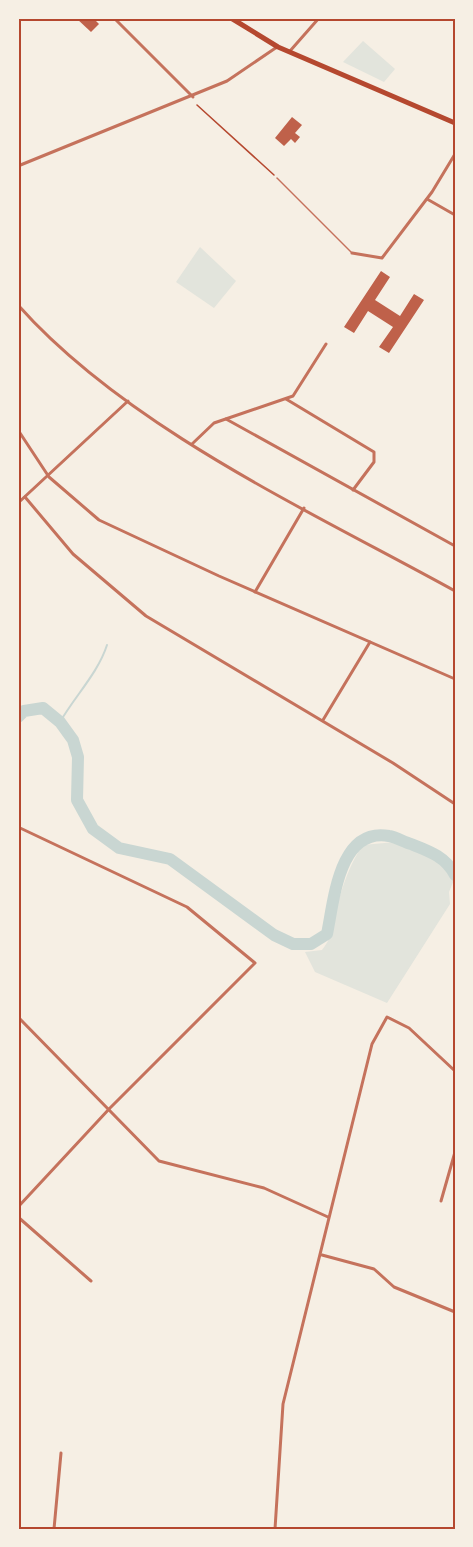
<svg xmlns="http://www.w3.org/2000/svg" width="473" height="1547" viewBox="0 0 473 1547" font-family="Rubik,sans-serif">
<style>
.green{fill:#e2e4dc}
.lines{fill:none;stroke-linecap:round;stroke-linejoin:round}
.stream{stroke:#c9d6d2;stroke-width:2}
.river{stroke:#c9d6d2;stroke-width:12}
.building{fill:#bf614a}
.path{stroke:#b5482f;stroke-width:1.5}
.service{stroke:#c5725c;stroke-width:1.5}
.minor{stroke:#c5725c;stroke-width:3}
.primary{stroke:#b5482f;stroke-width:5}
.neatline{fill:none;stroke:#b5482f;stroke-width:2}
</style>
<rect width="100%" height="100%" fill="#f6efe4"/>
<!-- green -->
<g class="green">
<path d="M363,41l32,28 -11,13 -41,-20z"/>
<path d="M200,247l36,34 -22,27 -38,-26z"/>
<path d="M395,842c23,6 48,16 59,38l-5,12 1,12 -63,99 -72,-31 -10,-20 17,-2c12,-15 11,-26 15,-44 6,-21 13,-43 26,-61z"/>
</g>
<g class="lines">
<!-- stream -->
<path class="stream" d="M60,722c15,-26 38,-49 47,-77"/>
<!-- river -->
<path class="river" d="M18,717l6,-6 19,-3 17,14 13,18 5,17 -1,43 16,29 26,19 51,11 104,76 19,9h18l16,-10c7,-34 12,-107 62,-98 7,1 15,6 22,8 18,7 35,13 44,31"/>
</g>
<!-- building -->
<g class="building">
<path d="M76,18h17l6,6 -8,8z"/>
<path d="M292,117l10,8 -7,8 5,4 -5,6 -4,-4 -7,7 -9,-8z"/>
<path d="M381,271l9,6 -15,23 25,16 14,-22 10,6 -35,53 -10,-6 14,-20 -25,-16 -14,22 -10,-6z"/>
</g>
<g class="lines">
<!-- path -->
<path class="path" d="M197,105l77,70"/>
<!-- service -->
<path class="service" d="M277,178l74,74"/>
<!-- minor -->
<g class="minor">
<path d="M114,18l79,79"/>
<path d="M290,51l29,-33"/>
<path d="M18,166l209,-85 50,-34"/>
<path d="M427,199l28,16"/>
<path d="M352,253l30,5 50,-66 23,-38"/>
<path d="M18,305c109,123 294,207 437,286"/>
<path d="M286,399l88,53v10l-21,28"/>
<path d="M226,419l229,127"/>
<path d="M18,430l31,47 50,43 120,56 236,103"/>
<path d="M192,444l22,-21 79,-27 33,-52"/>
<path d="M25,497l48,57 73,62 247,147 62,41"/>
<path d="M18,503l110,-102"/>
<path d="M255,592l49,-84"/>
<path d="M323,720l47,-78"/>
<path d="M18,827l169,80 68,56 -145,145 -92,99"/>
<path d="M18,1017l141,144 105,27 64,29"/>
<path d="M441,1201l14,-49"/>
<path d="M18,1217l73,64"/>
<path d="M322,1255l52,14 20,18 61,25"/>
<path d="M54,1529l7,-76"/>
<path d="M275,1529l8,-125 89,-360 15,-27 22,11 46,43"/>
</g>
<!-- primary -->
<path class="primary" d="M231,18l47,29 177,76"/>
</g>
<!-- border -->
<rect width="473" height="1547" fill="none" stroke="#f6efe4" stroke-width="39"/>
<rect x="20" y="20" width="434" height="1508" class="neatline"/>
</svg>
